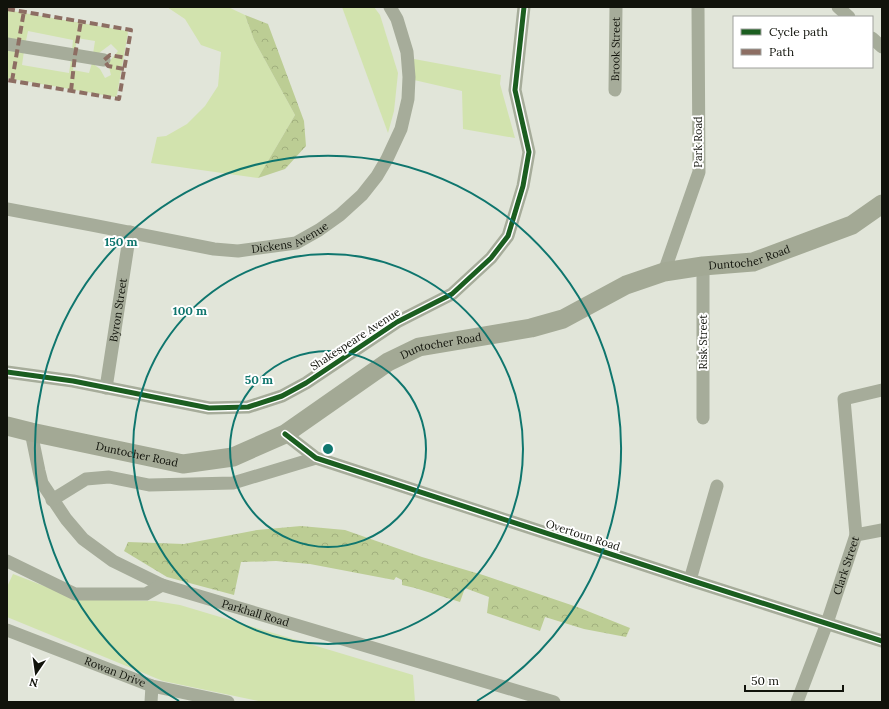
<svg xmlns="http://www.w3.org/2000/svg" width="889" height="709" viewBox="0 0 889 709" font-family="Lora,serif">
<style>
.green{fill:#d2e3ae}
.forest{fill:url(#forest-crowns)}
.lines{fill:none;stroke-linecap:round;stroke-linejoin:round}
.minor{stroke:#a6ac9a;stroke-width:13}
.secondary{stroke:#a3a995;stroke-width:19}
.quiet{stroke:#8d6e63;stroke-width:4;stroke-dasharray:8 4;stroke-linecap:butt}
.cycleway-casing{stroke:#fff;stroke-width:8}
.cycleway{stroke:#1b5e20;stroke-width:5}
.ring{fill:none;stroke:#0f766e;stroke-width:2}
.labels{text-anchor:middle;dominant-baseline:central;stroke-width:4;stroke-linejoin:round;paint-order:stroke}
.street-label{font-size:11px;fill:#11130b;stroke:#fff}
.centre{fill:#0f766e;stroke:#fff;stroke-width:2}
.ring-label{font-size:12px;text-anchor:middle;font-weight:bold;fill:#0f766e;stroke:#fff;stroke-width:4;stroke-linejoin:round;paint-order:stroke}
</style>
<defs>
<pattern id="forest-crowns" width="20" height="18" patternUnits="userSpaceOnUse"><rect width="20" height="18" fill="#bccd94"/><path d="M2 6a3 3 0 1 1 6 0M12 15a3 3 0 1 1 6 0" fill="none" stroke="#a1af7e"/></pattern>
</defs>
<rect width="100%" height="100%" fill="#e1e5d9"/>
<!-- green -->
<g class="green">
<path d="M167,7h61l17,8 9,25 41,75 -37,63 -107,-15 6,-26 9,-1 21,-12 18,-18 13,-20 3,-34 -20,-7 -16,-26z"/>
<path d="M342,7h32l6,8 18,58 -4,38 -6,22z"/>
<path d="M7,10l120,21 1,2 -11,62 -2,2 -108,-19v-30l17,3 -2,14 47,8 2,-13h3l-1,10 16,3 3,-10 8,6 5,9 6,-3 -3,-12 10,-12 -7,-7 -12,9 -6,1 2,-13 -18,-3 -2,13 -3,-1 1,-10 -45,-9 -2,10 -19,-2z"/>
<path d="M414,59l87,16 -1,9 15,54 -52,-9 -1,-38 -48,-11z"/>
<path d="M13,574l65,25 77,2 25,4 233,70 2,27h-152l-100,-21 -156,-64v-30z"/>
</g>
<!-- forest -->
<g class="forest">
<path d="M245,15l23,9 36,97 2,25 -21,23 -27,9 37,-63 -41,-75z"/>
<path d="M301,526l44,4 77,27 61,18 97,33 50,20 -4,9 -42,-8 -39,-12 -5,14 -53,-18 2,-16 -24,-9 -5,14 -45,-14 -13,-3v-5l-6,-3 -2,3 -84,-16 -34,-3 -35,1 -7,33 -67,-18 -43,-26 4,-9 56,2 73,-14z"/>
</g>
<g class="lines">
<!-- minor -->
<g class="minor">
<path d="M838,7l11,10"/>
<path d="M872,38l10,9"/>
<path d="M7,44l97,16"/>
<path id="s1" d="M615,90l1,-83"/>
<path id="s2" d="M7,209l85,16 122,24 24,2 58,-8 23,-13 21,-15 22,-20 15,-19 10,-17 14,-30 7,-30 1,-22 -2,-25 -10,-33 -7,-12"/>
<path d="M703,266v152"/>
<path d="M664,272l35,-100 -1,-165"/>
<path d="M7,372l66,9 136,27 39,-1 34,-11 24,-13 91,-61 55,-28 39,-36 17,-22 15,-50 6,-34 -14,-62 9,-83"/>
<path id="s3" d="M106,388l24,-156"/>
<path id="s4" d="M31,432l8,39 3,12 24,36 17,20 30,22 49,24 392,117"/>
<path d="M285,434l31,24 374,122 192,61"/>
<path d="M52,500l34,-21 23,-2 40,8 84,-2 83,-25"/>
<path d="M856,535l26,-5"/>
<path d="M7,561l68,33h71l16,-9"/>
<path d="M690,580l27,-94"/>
<path id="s5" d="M7,630l145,56 76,16"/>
<path d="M151,702l1,-16"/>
<path id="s6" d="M797,702l30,-79 29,-88 -12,-136 38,-9"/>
</g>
<!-- secondary -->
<path class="secondary" id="s7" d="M7,426l24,6 152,32 50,-7 52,-23 103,-72 31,-15 112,-19 32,-9 63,-34 38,-13 39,-6 50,-4 99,-37 30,-21"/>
<!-- quiet -->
<g class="quiet">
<path d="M7,9l124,21 -12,69 -112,-19"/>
<path d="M124,69l-16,-3 -4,-6 6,-5 16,3"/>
<path d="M12,81l12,-70"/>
<path d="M71,91l4,-36 6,-34"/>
</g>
<!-- cycleway casing -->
<g class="cycleway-casing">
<g id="cycleway">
<path d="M7,372l66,9 136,27 39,-1 34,-11 24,-13 91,-61 55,-28 39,-36 17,-22 15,-50 6,-34 -14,-62 9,-83"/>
<path d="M285,434l31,24 374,122 192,61"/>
</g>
</g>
<!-- cycleway -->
<use href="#cycleway" class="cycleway"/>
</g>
<!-- distance rings -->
<g class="ring">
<circle cx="328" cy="449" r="98"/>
<circle cx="328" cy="449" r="195"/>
<path d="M179 701A293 293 0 1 1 477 701"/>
</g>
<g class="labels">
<!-- street labels -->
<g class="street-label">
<text stroke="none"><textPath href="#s1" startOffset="41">Brook Street</textPath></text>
<text transform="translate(698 142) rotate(-90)">Park Road</text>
<text stroke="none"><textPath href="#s2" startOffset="289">Dickens Avenue</textPath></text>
<text stroke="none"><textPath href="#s7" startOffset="793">Duntocher Road</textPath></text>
<text stroke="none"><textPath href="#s3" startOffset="79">Byron Street</textPath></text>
<text transform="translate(355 339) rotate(-33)">Shakespeare Avenue</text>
<text transform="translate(703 342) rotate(-90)">Risk Street</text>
<text stroke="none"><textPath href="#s7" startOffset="469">Duntocher Road</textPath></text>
<text stroke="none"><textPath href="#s7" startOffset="133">Duntocher Road</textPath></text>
<text transform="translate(583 535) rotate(18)">Overtoun Road</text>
<text stroke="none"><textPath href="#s6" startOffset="145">Clark Street</textPath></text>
<text stroke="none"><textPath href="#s4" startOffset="311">Parkhall Road</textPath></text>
<text stroke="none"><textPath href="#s5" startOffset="116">Rowan Drive</textPath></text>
</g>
</g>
<circle cx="328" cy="449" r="6" class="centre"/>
<g class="ring-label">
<text x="121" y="246">150 m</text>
<text x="190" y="315">100 m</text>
<text x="259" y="384">50 m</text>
</g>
<!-- border -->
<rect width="889" height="709" fill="none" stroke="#11130b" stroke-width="16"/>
<!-- legend -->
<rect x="733" y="16" width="140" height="52" fill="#ffffff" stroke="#a0a19d"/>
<rect x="741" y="29" width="20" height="6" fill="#1b5e20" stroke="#a0a19d"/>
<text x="769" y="36" font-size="12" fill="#11130b">Cycle path</text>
<rect x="741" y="49" width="20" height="6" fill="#8d6e63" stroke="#a0a19d"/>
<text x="769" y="56" font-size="12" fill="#11130b">Path</text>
<!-- north arrow -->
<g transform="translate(36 673) rotate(193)" stroke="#ffffff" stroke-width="3" paint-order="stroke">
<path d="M0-3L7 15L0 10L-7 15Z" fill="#11130b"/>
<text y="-6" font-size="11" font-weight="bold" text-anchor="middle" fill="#11130b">N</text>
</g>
<!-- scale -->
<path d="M745 685v6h98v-6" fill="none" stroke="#11130b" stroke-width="2"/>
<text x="751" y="685" font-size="12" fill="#11130b" stroke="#ffffff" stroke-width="3" paint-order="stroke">50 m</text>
</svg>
